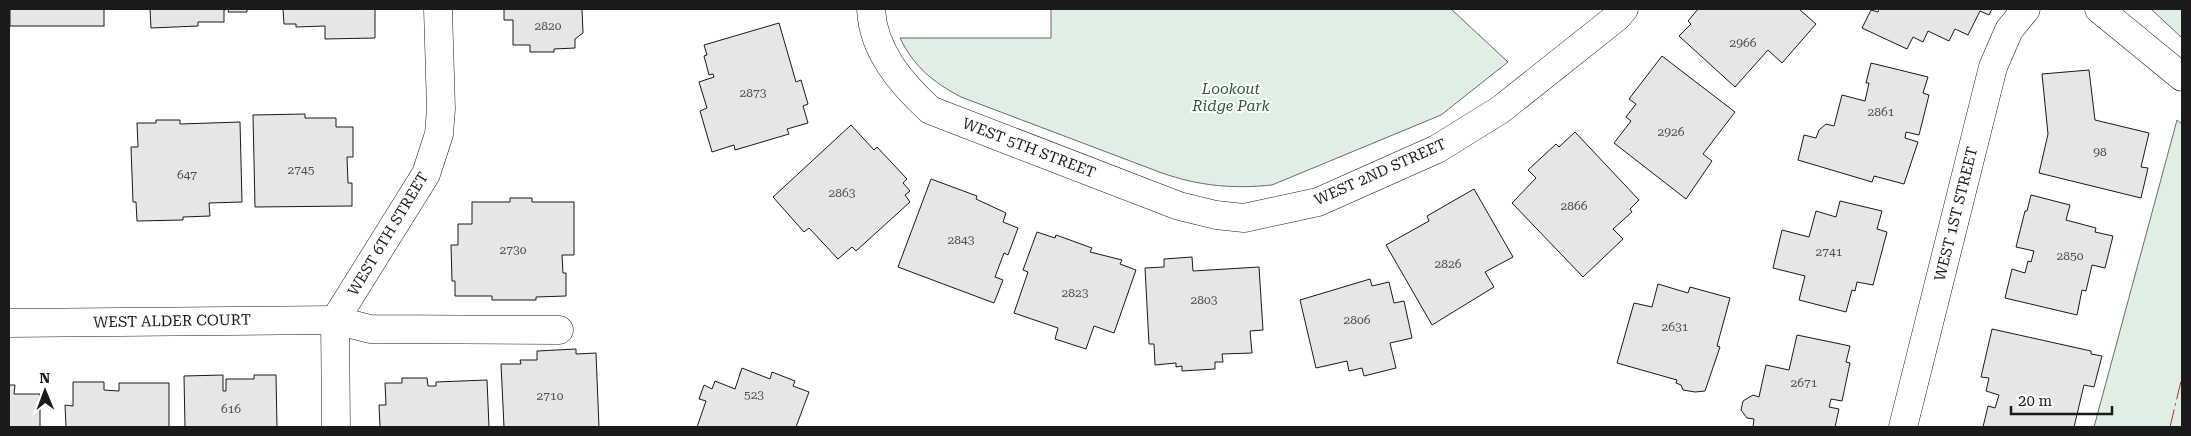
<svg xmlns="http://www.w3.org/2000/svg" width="2191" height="436" viewBox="0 0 2191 436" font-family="'Roboto Serif',serif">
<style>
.green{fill:#e0efe3;stroke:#6a6a6a}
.building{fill:#e6e6e6;stroke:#1a1a1a}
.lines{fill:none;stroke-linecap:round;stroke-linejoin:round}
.minor-casing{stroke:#1a1a1a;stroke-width:29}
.minor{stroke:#fff;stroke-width:28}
.power{stroke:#c62828;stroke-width:1;stroke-dasharray:18 4 2.5 4;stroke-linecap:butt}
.labels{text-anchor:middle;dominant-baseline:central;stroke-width:4;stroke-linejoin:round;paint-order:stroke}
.number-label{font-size:12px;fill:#4d4d4d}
.park-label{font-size:15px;font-style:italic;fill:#2b5a34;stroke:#fff}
.street-label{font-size:15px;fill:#1a1a1a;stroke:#fff}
</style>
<rect width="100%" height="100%" fill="#fff"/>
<!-- green -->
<g class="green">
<path d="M1051,9h400l57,53 -67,53 -169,70c-39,4 -73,1 -110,-12l-201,-76c-28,-15 -47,-30 -61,-59h151z"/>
<path d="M2151,9h31v29z"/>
<path d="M2177,120l5,4v303h-88z"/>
</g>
<!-- building -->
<g class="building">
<rect x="10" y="9" width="94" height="17"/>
<path d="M150,9h106h-9v3h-19l1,-3 -5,1v12h-26v4l-47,2z"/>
<path d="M283,9h92v29l-50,1v-13l-29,1v-3h-12z"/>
<path d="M504,9h78l1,24 -8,6v9l-21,1v3h-24v-7h-17v-25h-9z"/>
<path d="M1698,9h101l17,15 -34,39 -14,-13 -33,37 -56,-51 12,-12 -3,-3z"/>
<path d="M1879,9h113l-3,6 -9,-4 -12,24 -13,-6 -6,12 -21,-10 -5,11 -10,-5 -6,12 -45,-21 9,-18 7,2z"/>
<path d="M779,23l17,59 5,-2 7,24 -5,2 5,17 -21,6 2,5 -54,16 -1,-5 -22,7 -12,-41 7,-3 -8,-26 15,-5 -1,-3 -4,1 -5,-19 3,-1 -3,-10z"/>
<path d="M1662,56l73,56 -32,42 9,7 -26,38 -72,-56 17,-22 -5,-4 10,-13 -7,-5z"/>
<path d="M1871,63l57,14 -5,16 6,2 -10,40 -13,-3 -1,6 13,4 -14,42 -30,-8 -2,6 -74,-22 6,-25 12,3 3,-8 7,-6 8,2 8,-31 23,6 4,-18h-3z"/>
<path d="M2089,70l6,50 54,13 -8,34 7,1 -7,30 -102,-25 9,-39 -6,-60z"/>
<path d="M305,114v4h31v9h17v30h-6l1,26h4v23l-97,1 -2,-92z"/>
<path d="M156,120h24v4l60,-2 2,80 -33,1 1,13 -27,1v3l-46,1 -1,-19h-3l-2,-55h7l-1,-24h19z"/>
<path d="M851,125l23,25 3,-3 30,32 -4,4 7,8 -5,4 5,7 -54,49 -4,-4 -14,12 -29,-31 -5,4 -31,-35z"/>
<path d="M1575,132l64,68 -9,9 2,3 -19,17 10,10 -40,38 -71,-74 24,-25 -8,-8 28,-26 3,3z"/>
<path d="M931,179l46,17 -1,3 30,14 -3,9 15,6 -10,27 -4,-2 -9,24 8,3 -9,23 -96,-36z"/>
<path d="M1474,189l39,68 -28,15 9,15 -62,38 -46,-80 43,-24 -2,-5z"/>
<path d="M2031,195l39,10 -4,15 30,8 -1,4 18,4 -8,32 -13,-3 -6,26 -4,-1 -5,25 -72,-17 7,-29 13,4 3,-12 3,1 3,-11 -18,-4 9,-36h2z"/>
<path d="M510,198h22v4h42v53h-12l1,18h3v23l-30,1v3h-44v-4h-37v-15h-3l-1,-36h7v-21h14v-22h38z"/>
<path d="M1840,201l42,10 -5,18 10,3 -14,53 -16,-3 -2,9 -3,-1 -6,22 -47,-12 6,-24 -32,-8 9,-38 27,7 7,-26 20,6z"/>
<path d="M1037,232l18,6 1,-3 36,13 -2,4 32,8 -2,4 16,6 -22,63 -20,-7 -8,23 -31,-10 3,-11 -44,-15 14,-41 -5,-2z"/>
<path d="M1192,257l1,14 66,-4 4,63 -13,1 2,22 -30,1 1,8h-8v7l-33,2v-5l-6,1v-4l-21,2 -1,-21h-5l-4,-76 19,-1v-8z"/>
<path d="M1370,279l2,7 17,-4 5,21 10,-2 8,37 -22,5 6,25 -32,8 -2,-8 -13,3 -2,-10 -31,7 -16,-68z"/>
<path d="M1658,284l30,9 2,-6 40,11 -13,48 3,1 -15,44 -10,1 -12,-2 -2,-5 -5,-2 1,-3 -60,-17 17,-60 18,4z"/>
<path d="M1992,329l99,22v3l11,2 -8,31 -10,-2 -10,42h-91l5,-21 7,2 4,-13 -13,-4 3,-13 -8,-1z"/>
<path d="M1797,335l53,11 -4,16 4,1 -8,38 -11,-2 -2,8 10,2 -4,18h-82l1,-8 -7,-1 -6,-8 2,-9 10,-6 6,2 7,-32 23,5z"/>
<path d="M576,349v5l20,-1 3,74h-95l-3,-63h20l-1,-4h17v-9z"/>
<path d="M742,368l28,11 2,-7 23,9 -2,5 16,6 -13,35h-99l9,-26 -7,-2 5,-14 8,4 3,-8 20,8z"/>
<path d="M223,375v16h3v-12h28v-4h22l1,52h-92l-1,-51z"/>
<path d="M402,378h25l1,8h8v-4l51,-2 2,47h-109l-1,-22h7l-1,-22h17z"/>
<path d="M73,382h31v8l15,1v-8h50v44h-103l-1,-22 8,1z"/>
<path d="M9,385h6l-1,9h26v33h-31z"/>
</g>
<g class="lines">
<!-- minor casing -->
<g class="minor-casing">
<g id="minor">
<path d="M871,9c2,42 30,74 59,101l249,96 37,9 28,3 74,-16 119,-53 63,-39 117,-93 7,-8"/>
<path d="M2099,9l83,68"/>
<path d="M9,323l326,-3 35,9 189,1"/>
<path d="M336,427l-1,-107 91,-146 13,-40 2,-25 -3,-100"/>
<path d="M1903,427l90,-360 16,-37 17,-21"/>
</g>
</g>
<!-- minor -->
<use href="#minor" class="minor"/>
<!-- power -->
<path class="power" d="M2170,427l12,-50"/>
</g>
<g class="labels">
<!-- number labels -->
<g class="number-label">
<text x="548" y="26">2820</text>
<text x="1743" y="43">2966</text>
<text x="753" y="93">2873</text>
<text x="1881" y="112">2861</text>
<text x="1671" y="132">2926</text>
<text x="2100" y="152">98</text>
<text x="301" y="170">2745</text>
<text x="187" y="175">647</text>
<text x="842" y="193">2863</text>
<text x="1574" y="206">2866</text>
<text x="961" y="240">2843</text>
<text x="513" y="250">2730</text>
<text x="1829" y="252">2741</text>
<text x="2070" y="256">2850</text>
<text x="1448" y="264">2826</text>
<text x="1075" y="293">2823</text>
<text x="1204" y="300">2803</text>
<text x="1357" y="320">2806</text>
<text x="1675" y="327">2631</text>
<text x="1804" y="383">2671</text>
<text x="754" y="395">523</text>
<text x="550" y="396">2710</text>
<text x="231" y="409">616</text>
</g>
<!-- park labels -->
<g class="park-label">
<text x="1231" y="89">Lookout<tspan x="1231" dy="17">Ridge Park</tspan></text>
</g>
<!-- street labels -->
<g class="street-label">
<text transform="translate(1029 148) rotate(21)">WEST 5TH STREET</text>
<text transform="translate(1380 172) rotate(-24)">WEST 2ND STREET</text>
<text transform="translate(1956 214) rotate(-76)">WEST 1ST STREET</text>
<text transform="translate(388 234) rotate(-59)">WEST 6TH STREET</text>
<text transform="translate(172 321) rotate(-1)">WEST ALDER COURT</text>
</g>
</g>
<!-- border -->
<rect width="2191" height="436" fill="none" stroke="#1a1a1a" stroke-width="20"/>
<!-- north arrow -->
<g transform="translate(45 391) rotate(359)" stroke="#ffffff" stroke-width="4" paint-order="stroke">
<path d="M0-4L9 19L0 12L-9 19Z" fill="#1a1a1a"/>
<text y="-8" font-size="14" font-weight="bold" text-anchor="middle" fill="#1a1a1a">N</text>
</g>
<!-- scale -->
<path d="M2011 406v8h101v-8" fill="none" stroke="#1a1a1a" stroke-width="2.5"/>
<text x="2018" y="406" font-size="15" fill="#1a1a1a" stroke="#ffffff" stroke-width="4" paint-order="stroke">20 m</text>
</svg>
